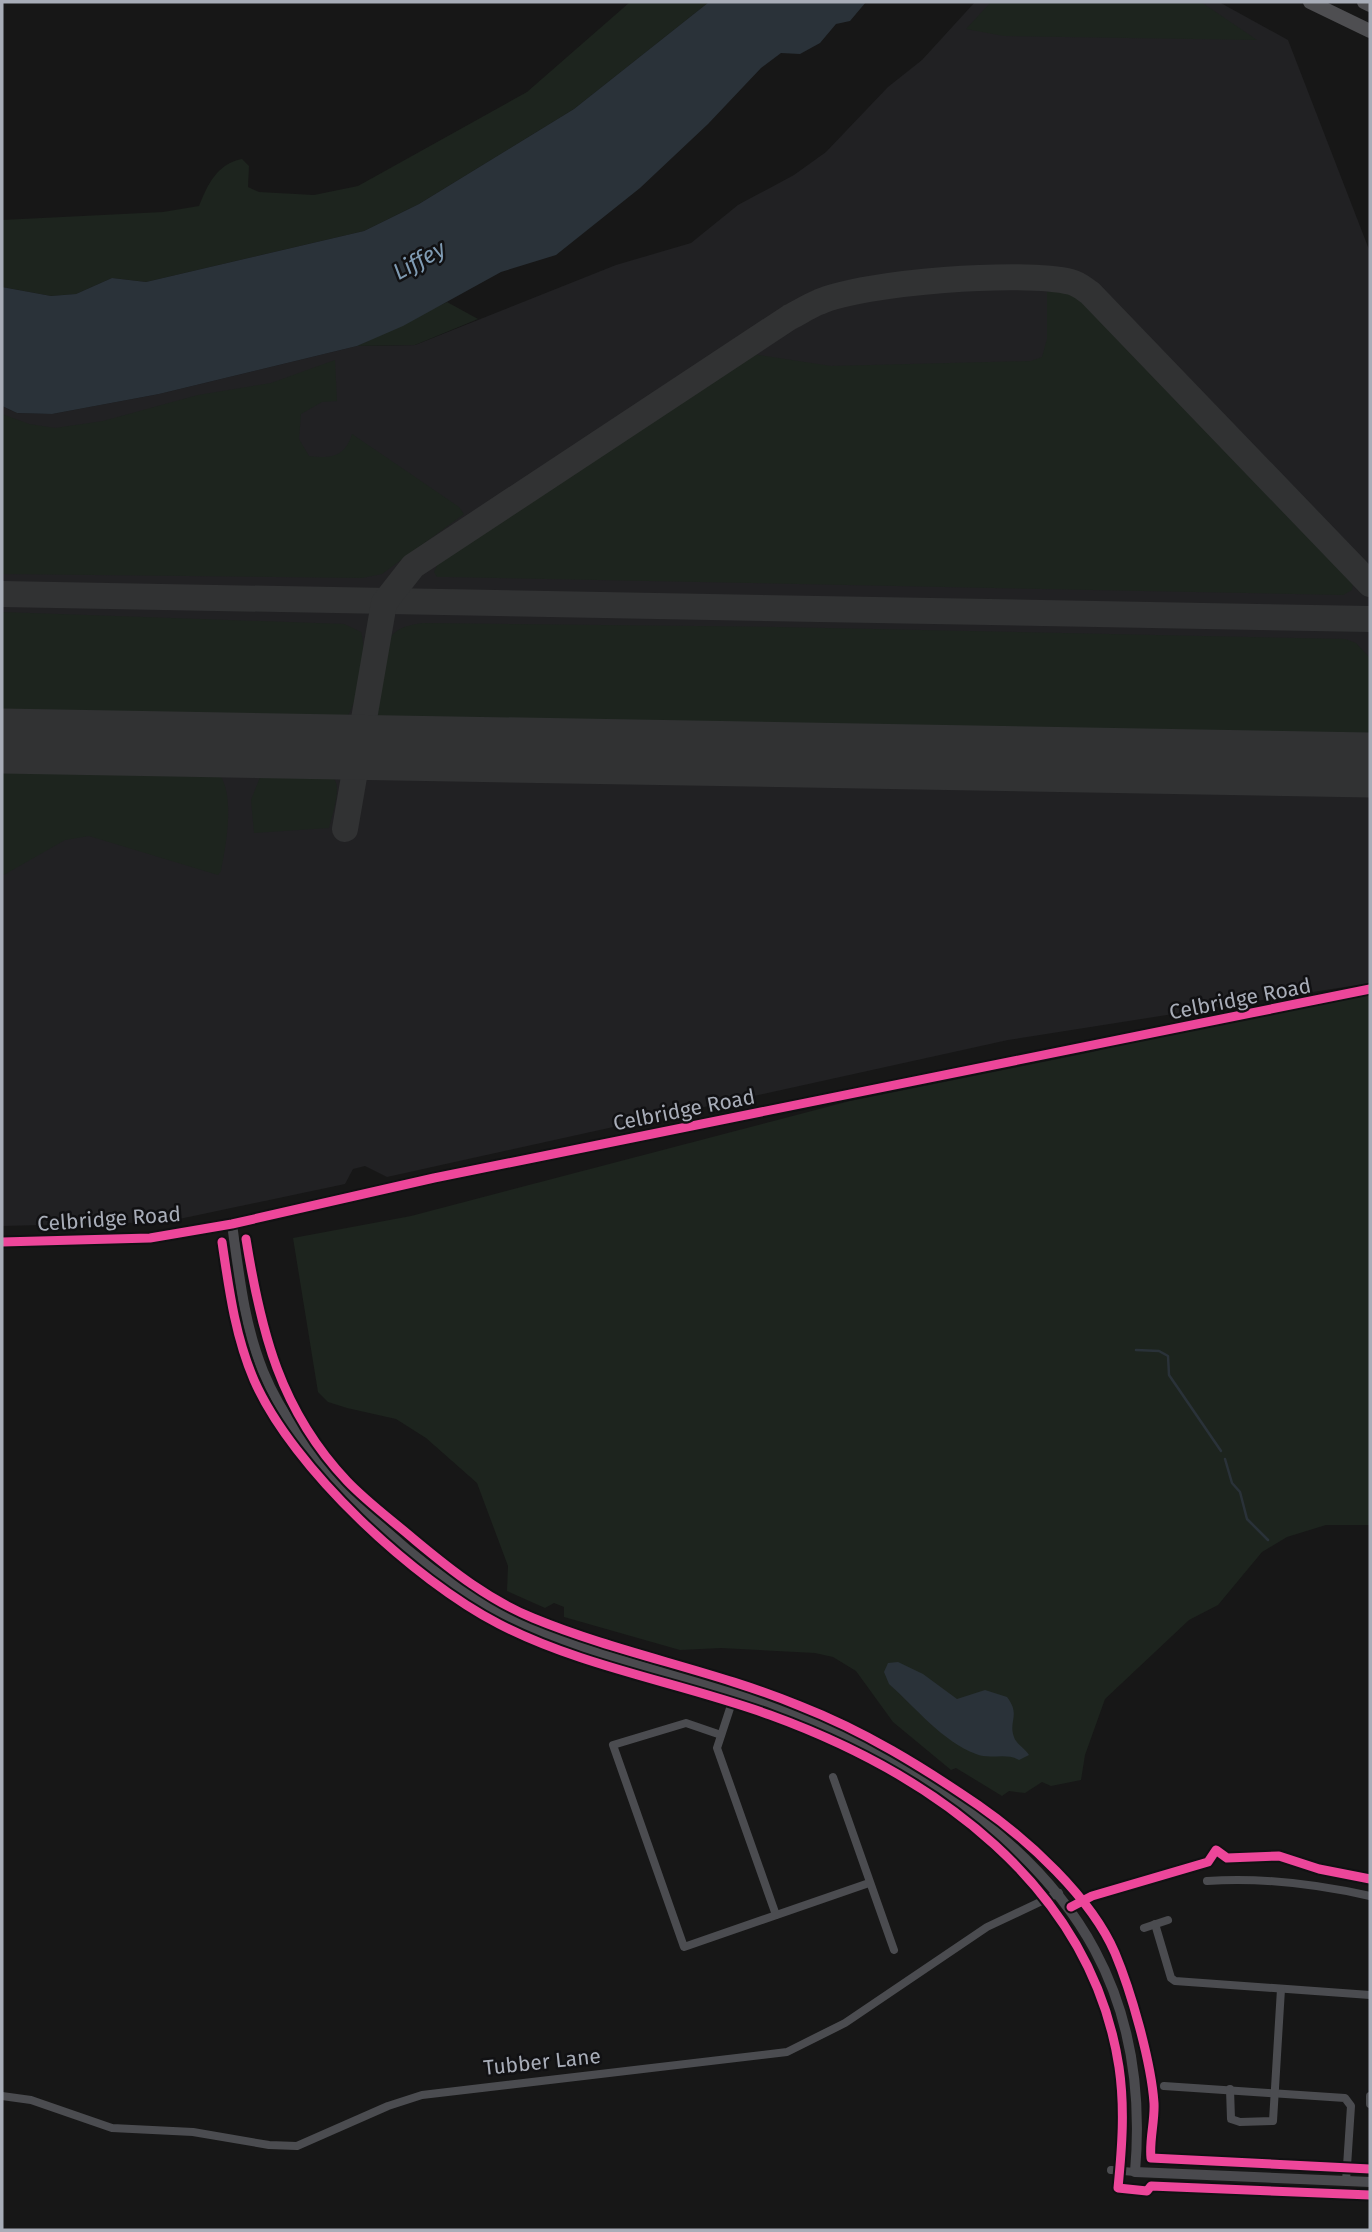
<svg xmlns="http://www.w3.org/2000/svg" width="1372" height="2232" viewBox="0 0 1372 2232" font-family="'Fira Sans',sans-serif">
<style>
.built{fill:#212123}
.green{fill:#1d241e}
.water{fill:#2a3239}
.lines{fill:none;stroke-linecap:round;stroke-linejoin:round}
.stream{stroke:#2a3239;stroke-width:2.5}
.taxiway{stroke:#313233;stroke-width:26}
.runway{stroke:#313233;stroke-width:65}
.street{stroke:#4b4c50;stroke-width:8}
.secondary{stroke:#4a4a4e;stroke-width:10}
.highway{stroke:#4e4e51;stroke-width:14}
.cycleway-casing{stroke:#111113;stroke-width:13}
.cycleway{stroke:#ed469a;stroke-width:9}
.labels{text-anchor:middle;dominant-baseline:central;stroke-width:5;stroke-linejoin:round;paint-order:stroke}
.street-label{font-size:21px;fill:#a8adb8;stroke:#111113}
.water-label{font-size:23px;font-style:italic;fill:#7f9bb3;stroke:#111113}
</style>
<rect width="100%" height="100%" fill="#171717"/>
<!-- built -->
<path class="built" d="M975,2h244l69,38 82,212v731l-362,57 -621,137 -22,-11 -12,3 -8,15 -180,38 -163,4v-820l15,7 35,1 107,-20 198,-48 58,-1 201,-80 75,-22 47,-38 56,-30 32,-23 62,-65 34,-27z"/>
<!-- green -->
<g class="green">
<path d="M630,2h79l-135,107 -155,95 -55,27 -218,51 -34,-4 -36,16 -25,2 -49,-9v-67l161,-8 36,-6c9,-22 18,-42 43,-47l7,7 -1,21 11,5 55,3 44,-9 169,-94z"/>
<path d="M991,2h210l56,38 -253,-4 -38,-7z"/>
<path d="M1047,292h21l31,24 104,111 142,143 8,11 -1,9 -9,5 -896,-18h-10l-3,-5 6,-13 312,-205 79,12 200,-5 11,-4 5,-18z"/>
<path d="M447,302l31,17 -63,26 -58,1z"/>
<path d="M335,360l2,41 -15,1 -21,12 -2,25 10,17c22,3 36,1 43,-22l107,73 5,7 -82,60 -20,4 -360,-4v-160l27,10 26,4 48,-7 95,-26 73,-12z"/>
<path d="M2,612l342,12 17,8c7,25 -2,63 -14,86l-10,4 -119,-1 -216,-7z"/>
<path d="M422,623l355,4 568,12 11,4 14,15v74l-16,8 -514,-6 -431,-11 -32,-4 11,-78c8,-14 19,-15 34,-18z"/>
<path d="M2,764l211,5c25,14 13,79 8,102l-3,4 -129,-39 -24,4 -63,36z"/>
<path d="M264,767c19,0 74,-6 73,22 0,13 -5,26 -8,39l-75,5 -3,-33z"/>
<path d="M1370,995v530h-44l-39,12 -25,15 -44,53 -29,15 -84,79 -20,56 -4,25 -30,6 -9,-4 -17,11 -16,-2 -7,5 -46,-28 -5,2 -58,-48 -37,-51 -23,-14 -18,-4 -94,-5 -41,2 -116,-33v-10l-10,-4 -9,5 -38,-17 1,-25 -31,-83 -51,-45 -30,-19 -49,-11 -19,-6 -10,-10 -25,-154 118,-22 439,-115 242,-49 156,-42z"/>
</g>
<!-- water -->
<g class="water">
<path d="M709,2h157l-16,19 -14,3 -16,19 -20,11 -19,-1 -20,15 -53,56 -68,64 -84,67 -55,17 -98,54 -46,20 -198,48 -107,20 -35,-1 -15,-7v-119l49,9 25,-2 36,-16 34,4 218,-51 55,-27 155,-95z"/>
<path d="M898,1662l25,12 34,25 28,-9 22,7c14,18 1,24 7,40 2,7 11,11 15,18l-10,5c-13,-8 -29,0 -43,-6 -33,-12 -61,-47 -87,-70l-5,-12 4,-9z"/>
</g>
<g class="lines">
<!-- stream -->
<g class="stream">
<path d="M1136,1350l23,1 9,5 1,19 52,76"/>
<path d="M1225,1459l7,24 8,9 7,27 21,21"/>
</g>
<!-- taxiway -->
<g class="taxiway">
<path d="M2,594l1368,25"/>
<path d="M345,829l39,-226 29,-37 377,-249c10,-5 19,-11 29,-15 45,-20 205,-32 252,-20 8,2 13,7 19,11l280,291"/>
</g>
<!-- runway -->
<path class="runway" d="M2,741l1368,24"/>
<!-- street -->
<g class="street">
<path d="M735,1693l-18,55 59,167"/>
<path d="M721,1735l-35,-12 -73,22 71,202 185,-64"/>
<path d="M833,1777l61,173"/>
<path d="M1216,1850l11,8 52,-2 40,13 51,10"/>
<path d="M1207,1881c56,-4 109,3 163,15"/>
<path d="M1155,1924l16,54 4,3 195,14"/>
<path d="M1144,1928l24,-8"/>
<path d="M1164,2086l181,12 6,8 -5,75"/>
<path d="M1230,2089l1,30 9,3 33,-1 8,-132"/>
<path d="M2,2096l29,4 81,28 81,4 76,13 28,1 91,-40 34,-11 365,-43 58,-29 142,-96 72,-34"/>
<path d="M1370,2096v8"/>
<path d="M1111,2170l24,2"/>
</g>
<!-- secondary -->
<g class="secondary">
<path d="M232,1224c7,50 12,100 31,147 36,88 137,183 218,231 83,50 191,70 283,100 61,21 118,51 172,86 143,93 214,211 199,384l235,10"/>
<path d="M2,1242l148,-4 82,-14 202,-46 936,-189"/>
</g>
<!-- highway -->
<g class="highway">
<path d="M1310,2l60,29"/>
<path d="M1364,2l6,3"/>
</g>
<!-- cycleway casing -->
<g class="cycleway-casing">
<g id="cycleway">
<path d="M246,1239c15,93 34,171 101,242 21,22 46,40 69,60 36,30 73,59 117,77 87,36 180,52 267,88 64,25 121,60 178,99 49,34 113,92 137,148 16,38 36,108 39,150 1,18 -5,38 -3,55l219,11"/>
<path d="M2,1242l148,-4 82,-14 202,-46 936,-189"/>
<path d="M222,1242c7,47 13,94 32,138 39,89 160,200 245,244 83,43 183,59 271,91 162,59 321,170 349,352 6,41 3,80 -1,121l29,3 4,-5 219,9"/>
<path d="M1071,1907l21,-11 116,-34 8,-12 11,8 52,-2 40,13 51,10"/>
</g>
</g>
<!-- cycleway -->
<use href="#cycleway" class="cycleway"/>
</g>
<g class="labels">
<!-- street labels -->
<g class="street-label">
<text transform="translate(1240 999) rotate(-11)">Celbridge Road</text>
<text transform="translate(684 1110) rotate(-11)">Celbridge Road</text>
<text transform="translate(109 1219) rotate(-4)">Celbridge Road</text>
<text transform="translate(542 2062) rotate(-6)">Tubber Lane</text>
</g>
<!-- water labels -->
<g class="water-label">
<text transform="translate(419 260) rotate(-29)">Liffey</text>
</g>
</g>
<!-- border -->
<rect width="1372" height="2232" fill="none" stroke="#a8adb8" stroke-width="7"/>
</svg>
